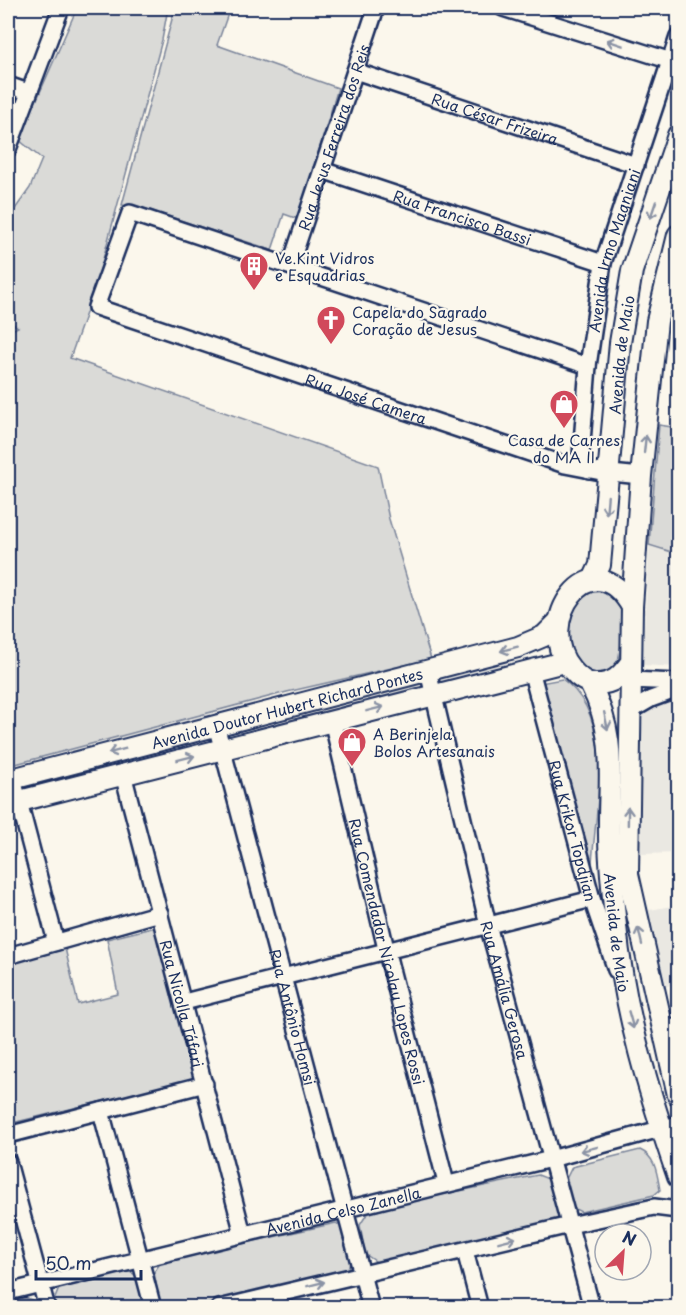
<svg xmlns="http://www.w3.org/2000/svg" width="686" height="1315" viewBox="0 0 686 1315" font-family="'Playpen Sans',sans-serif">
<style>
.built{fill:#eae8e2}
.green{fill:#dadad7;stroke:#7a849a;stroke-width:1.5}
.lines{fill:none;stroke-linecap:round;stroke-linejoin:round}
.minor-casing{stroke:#1b2f5e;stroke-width:20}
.major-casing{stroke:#1b2f5e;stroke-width:24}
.minor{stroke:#fbf7ec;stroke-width:15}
.major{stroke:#fbf7ec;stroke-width:20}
.oneway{stroke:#8b93a5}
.labels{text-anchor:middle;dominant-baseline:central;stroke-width:4.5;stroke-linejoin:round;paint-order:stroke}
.street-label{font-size:15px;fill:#1b2f5e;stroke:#fbf7ec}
.poi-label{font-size:15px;fill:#1b2f5e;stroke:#fbf7ec;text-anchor:start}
</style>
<rect width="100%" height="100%" fill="#fbf7ec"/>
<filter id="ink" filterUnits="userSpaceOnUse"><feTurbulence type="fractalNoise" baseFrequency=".0167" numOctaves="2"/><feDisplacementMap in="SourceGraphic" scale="12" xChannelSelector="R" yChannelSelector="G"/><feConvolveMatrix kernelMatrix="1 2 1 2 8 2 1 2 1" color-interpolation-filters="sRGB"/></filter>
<g filter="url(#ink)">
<!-- built -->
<g class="built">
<path d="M649,545l29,9v113l-36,-2z"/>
<path d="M678,694v159l-38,1 -4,-18 7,-123 9,-11z"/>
<path d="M678,905v78l-18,5 -16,-77z"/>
</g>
<!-- green -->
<g class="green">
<path d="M77,8h91l-6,32 -66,245 -26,73 308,108 11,53 42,140 -144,33 -279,74v-434l10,-5 -10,-6v-102l22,-31 12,-29 -23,-19z"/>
<path d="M175,8h55l-13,37 121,43 -40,131 -14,-5 -12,36 -126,-41 -24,-4z"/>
<path d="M659,425l19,3v126l-29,-9z"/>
<path d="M609,586l12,23 3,18 -8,46 -23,5c-7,-7 -15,-13 -20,-21 -13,-19 -4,-51 13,-65 5,-4 16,-5 23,-6z"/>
<path d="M562,679c54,37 34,127 30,184l-52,-180z"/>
<path d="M156,927l42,151 -190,46v-161l57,-15 13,56 40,-10 -11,-55z"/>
<path d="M640,1150c16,7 17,24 20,40l-6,5 -73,17 -10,-5 -5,-28 6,-12z"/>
<path d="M538,1175l13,5 10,25 -3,16 -180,42 -13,-9 -5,-29 7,-11 39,-12z"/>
<path d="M336,1223l7,5 8,32 -3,8 -8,4 -143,35h-30l-8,-6 -5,-29 7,-10z"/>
<path d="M121,1272h9l8,4 9,31 -96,1 9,-22z"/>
<path d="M21,1297l11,3 7,7h-31v-7z"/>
</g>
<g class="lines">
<!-- minor casing -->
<g class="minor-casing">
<g id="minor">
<path d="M503,8l168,53"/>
<path id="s1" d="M355,71l281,94"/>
<path d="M8,85l20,7"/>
<path d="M8,149l53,-141"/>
<path id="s2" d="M322,170l281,93"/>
<path id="s3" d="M290,266l86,-258"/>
<path id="s4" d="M588,366l-458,-153 -34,94 469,158 36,7 40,4"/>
<path id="s5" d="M589,470l-8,-15 7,-89 15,-103 75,-226"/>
<path id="s6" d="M531,670l61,229 24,71"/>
<path id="s7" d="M428,671l60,254 104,383"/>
<path d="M629,680l49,2"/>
<path d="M632,710l19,-11 27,-10"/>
<path id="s8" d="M332,720l55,233 59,230"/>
<path id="s9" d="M216,725l155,583"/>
<path id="s10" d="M123,774l120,460"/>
<path d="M13,779l43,163"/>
<path d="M8,956l152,-43"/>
<path d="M184,1002l408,-103"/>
<path d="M663,1030l15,-4"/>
<path d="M101,1111l52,197"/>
<path d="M8,1135l197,-51"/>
<path d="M8,1162l39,146"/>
<path d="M465,1251l15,57"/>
<path id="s11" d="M8,1292l543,-133 127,-35"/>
<path d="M219,1308l351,-83 84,-18 24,3"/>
</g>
</g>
<!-- major casing -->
<g class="major-casing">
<g id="major">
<path id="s12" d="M593,580l7,-15 20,-222 12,-72 46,-136"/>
<path d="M632,607l9,-131 16,-155 21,-86"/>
<path d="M631,662c-10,14 -18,23 -37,22 -9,-1 -17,-8 -23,-15 -39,-45 20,-133 61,-62l-4,267 50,221"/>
<path id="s13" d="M590,684c28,54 18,93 19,151 0,30 4,61 7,91 8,86 34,170 62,251"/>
<path id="s14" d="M8,780l510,-133 26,-11 15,-15"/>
<path d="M8,804l556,-142"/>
</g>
</g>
<!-- minor -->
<use href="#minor" class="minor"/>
<!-- major -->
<use href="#major" class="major"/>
</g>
<!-- one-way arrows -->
<defs><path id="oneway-shaft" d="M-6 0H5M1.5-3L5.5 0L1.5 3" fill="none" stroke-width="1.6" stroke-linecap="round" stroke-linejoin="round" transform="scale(1.5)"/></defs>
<g class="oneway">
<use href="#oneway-shaft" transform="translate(615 43) rotate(-162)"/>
<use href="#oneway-shaft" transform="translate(653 210) rotate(109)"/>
<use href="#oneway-shaft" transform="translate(645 444) rotate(-84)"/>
<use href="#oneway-shaft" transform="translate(607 505) rotate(95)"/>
<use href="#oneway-shaft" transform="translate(509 649) rotate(165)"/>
<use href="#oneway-shaft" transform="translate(375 709) rotate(-14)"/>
<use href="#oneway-shaft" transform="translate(606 721) rotate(78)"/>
<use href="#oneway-shaft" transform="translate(117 751) rotate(165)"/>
<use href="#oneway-shaft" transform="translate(186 758) rotate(-14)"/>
<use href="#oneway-shaft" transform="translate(628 816) rotate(-89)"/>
<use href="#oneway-shaft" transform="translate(640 936) rotate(-103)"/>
<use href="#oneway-shaft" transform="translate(631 1020) rotate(74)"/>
<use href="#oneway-shaft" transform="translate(589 1149) rotate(166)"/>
<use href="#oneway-shaft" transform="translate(507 1240) rotate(-14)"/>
<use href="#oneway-shaft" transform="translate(316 1284) rotate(-14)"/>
</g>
</g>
<!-- icons -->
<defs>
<g id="building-pin" transform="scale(1.5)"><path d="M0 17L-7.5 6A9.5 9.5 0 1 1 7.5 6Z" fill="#d1495b" stroke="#fbf7ec"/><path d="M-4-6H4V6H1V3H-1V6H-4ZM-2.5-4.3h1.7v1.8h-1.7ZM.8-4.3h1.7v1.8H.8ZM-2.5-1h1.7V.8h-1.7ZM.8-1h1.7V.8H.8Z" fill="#fff"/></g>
<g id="church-pin" transform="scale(1.5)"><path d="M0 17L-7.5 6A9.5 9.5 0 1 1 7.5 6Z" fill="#d1495b" stroke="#fbf7ec"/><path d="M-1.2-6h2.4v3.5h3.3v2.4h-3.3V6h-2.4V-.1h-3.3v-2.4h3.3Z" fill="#fff"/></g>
<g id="shop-pin" transform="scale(1.5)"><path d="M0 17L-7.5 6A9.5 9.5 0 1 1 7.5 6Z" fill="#d1495b" stroke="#fbf7ec"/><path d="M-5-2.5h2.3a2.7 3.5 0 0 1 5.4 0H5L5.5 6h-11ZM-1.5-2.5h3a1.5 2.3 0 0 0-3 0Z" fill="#fff"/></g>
</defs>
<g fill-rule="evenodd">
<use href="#building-pin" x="254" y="266"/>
<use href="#church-pin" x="331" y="320"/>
<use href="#shop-pin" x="564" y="404"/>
<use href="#shop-pin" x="352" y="742"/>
</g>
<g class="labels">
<!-- street labels -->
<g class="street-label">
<text stroke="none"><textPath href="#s1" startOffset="148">Rua César Frizeira</textPath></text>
<text stroke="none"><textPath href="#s3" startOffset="136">Rua Jesus Ferreira dos Reis</textPath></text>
<text stroke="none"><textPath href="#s2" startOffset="148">Rua Francisco Bassi</textPath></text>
<text stroke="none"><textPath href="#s5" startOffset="225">Avenida Irmo Magniani</textPath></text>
<text stroke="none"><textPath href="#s12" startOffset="228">Avenida de Maio</textPath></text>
<text stroke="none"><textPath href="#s4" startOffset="868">Rua José Camera</textPath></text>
<text stroke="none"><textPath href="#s14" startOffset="288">Avenida Doutor Hubert Richard Pontes</textPath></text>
<text stroke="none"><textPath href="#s6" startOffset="166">Rua Krikor Topdjian</textPath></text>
<text stroke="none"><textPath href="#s13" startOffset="252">Avenida de Maio</textPath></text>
<text stroke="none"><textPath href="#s8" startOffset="238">Rua Comendador Nicolau Lopes Rossi</textPath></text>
<text stroke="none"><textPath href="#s7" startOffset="328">Rua Amália Gerosa</textPath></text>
<text stroke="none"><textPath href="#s10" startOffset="237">Rua Nicolla Táfari</textPath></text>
<text stroke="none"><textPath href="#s9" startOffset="302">Rua Antônio Homsi</textPath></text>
<text stroke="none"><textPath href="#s11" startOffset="345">Avenida Celso Zanella</textPath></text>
</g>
<!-- poi labels -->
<g class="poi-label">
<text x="275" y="257">Ve.Kint Vidros<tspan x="275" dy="17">e Esquadrias</tspan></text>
<text x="352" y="311">Capela do Sagrado<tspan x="352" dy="17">Coração de Jesus</tspan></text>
<text x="564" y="439" text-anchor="middle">Casa de Carnes<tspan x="564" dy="17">do MA II</tspan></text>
<text x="373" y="733">A Berinjela<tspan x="373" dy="17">Bolos Artesanais</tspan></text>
</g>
</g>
<!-- margin -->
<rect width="686" height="1315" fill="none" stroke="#fbf7ec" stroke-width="30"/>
<rect x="15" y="15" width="656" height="1285" fill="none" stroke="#1b2f5e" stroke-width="2" filter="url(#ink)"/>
<!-- north arrow -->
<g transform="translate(623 1252) rotate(25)"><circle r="28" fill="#fbf7ec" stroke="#a1a7b3" stroke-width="1.5"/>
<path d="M0-4.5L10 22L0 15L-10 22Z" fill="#d1495b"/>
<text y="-9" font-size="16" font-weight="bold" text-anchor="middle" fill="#1b2f5e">N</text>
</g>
<!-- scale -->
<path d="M36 1270v9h105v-9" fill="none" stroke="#1b2f5e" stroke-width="3"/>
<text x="45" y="1270" font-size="18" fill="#1b2f5e" stroke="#fbf7ec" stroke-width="4.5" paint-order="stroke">50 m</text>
</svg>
